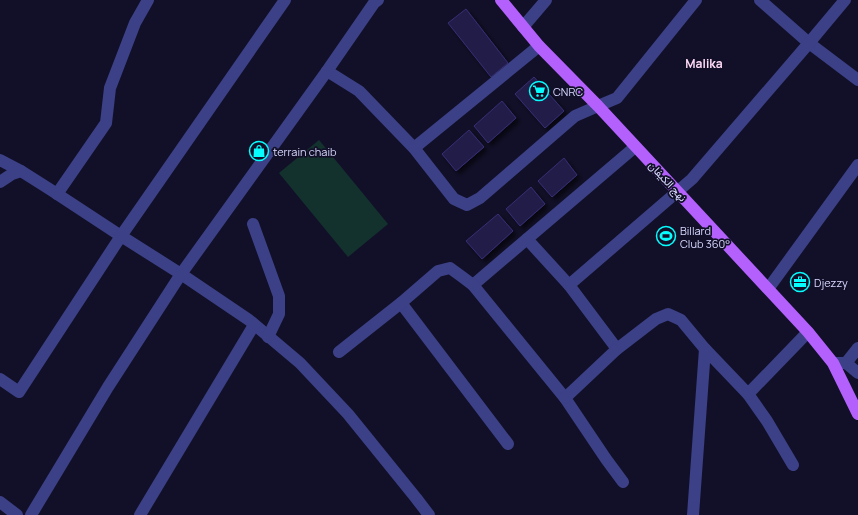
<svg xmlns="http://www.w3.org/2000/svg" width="858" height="515" viewBox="0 0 858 515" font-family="Manrope,Vazirmatn,sans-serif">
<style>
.pitch{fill:#13322e}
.building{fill:#211c49;stroke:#362f75;filter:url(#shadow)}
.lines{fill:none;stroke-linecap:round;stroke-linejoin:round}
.minor{stroke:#3c4087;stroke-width:12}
.major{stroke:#b360fd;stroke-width:12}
.labels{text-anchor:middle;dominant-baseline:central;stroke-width:3.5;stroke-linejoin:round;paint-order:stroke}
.poi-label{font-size:11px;fill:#d8d8ff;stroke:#121028;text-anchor:start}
.street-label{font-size:11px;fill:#d8d8ff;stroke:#121028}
.neighbourhood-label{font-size:12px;font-weight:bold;fill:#ffdaf5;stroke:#121028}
</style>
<defs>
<filter id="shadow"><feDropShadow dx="3.5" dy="3.5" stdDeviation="2" flood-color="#0009"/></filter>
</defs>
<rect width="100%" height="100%" fill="#121028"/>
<!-- pitch -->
<path class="pitch" d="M319,140l69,84 -40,33 -69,-84z"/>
<!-- building -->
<g class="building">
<path d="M466,9l42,54 -17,14 -43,-54z"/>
<path d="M534,77l30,34 -19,17 -30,-34z"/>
<path d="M502,101l14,17 -28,25 -14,-17z"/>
<path d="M469,130l15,17 -28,24 -14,-17z"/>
<path d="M564,158l13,17 -25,22 -14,-16z"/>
<path d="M531,187l14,17 -25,22 -14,-17z"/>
<path d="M498,214l15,17 -31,28 -16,-18z"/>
</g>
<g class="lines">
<!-- minor -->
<g class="minor">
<path d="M760,0l49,43 49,37"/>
<path d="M523,27l23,-27"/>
<path d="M327,71l32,20 55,57 40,51 13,6 13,-7 95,-82 23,-10 19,-8 79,-98"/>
<path d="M414,148l125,-102"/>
<path d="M0,160l21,11 30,19 70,46 60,38 68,46 51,43 48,51 68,84 13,17"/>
<path d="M0,182l12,-8 9,-3"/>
<path d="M57,194l49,-71 4,-35 25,-65 13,-23"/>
<path d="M253,224l26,72v18l-11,23"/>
<path d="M527,239l42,46 48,64"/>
<path d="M473,285l162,-138"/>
<path d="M569,285l123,-106 117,-136 36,-43"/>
<path d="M768,289l90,-124"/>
<path d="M401,303l107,141"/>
<path d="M339,352l62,-49 37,-32 12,-3 11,8 12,9 92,113 41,61 17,23"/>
<path d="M833,363h13l12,10"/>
<path d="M846,363l12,-15"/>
<path d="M0,379l19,13 102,-156 164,-236"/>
<path d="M748,394l19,27 26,44"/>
<path d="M565,398l52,-49 39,-30 12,-5 13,6 24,29 43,45 60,-62"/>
<path d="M0,502l17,13"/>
<path d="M31,515l77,-128 73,-113 146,-203 47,-68 4,-3"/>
<path d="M140,515l114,-190"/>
<path d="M693,515l12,-166"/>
</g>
<!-- major -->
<path class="major" d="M501,0l38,46 59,60 210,226 25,31 25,51"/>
</g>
<!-- icons -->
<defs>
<g id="supermarket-ring" transform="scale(1)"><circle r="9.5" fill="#121028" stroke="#06fcfd" stroke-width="1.5"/><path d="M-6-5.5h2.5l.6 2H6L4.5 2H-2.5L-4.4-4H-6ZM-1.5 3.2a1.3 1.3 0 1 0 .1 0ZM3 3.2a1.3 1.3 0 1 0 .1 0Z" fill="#06fcfd"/></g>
<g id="shop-ring" transform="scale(1)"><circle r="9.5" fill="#121028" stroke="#06fcfd" stroke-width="1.5"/><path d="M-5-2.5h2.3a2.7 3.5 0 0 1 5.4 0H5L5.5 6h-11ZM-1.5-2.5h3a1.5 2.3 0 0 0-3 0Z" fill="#06fcfd"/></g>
<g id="stadium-ring" transform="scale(1)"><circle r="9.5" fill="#121028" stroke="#06fcfd" stroke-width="1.5"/><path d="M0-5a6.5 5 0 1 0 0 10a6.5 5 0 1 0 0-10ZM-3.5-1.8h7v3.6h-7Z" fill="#06fcfd"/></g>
<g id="office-ring" transform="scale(1)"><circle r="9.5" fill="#121028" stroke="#06fcfd" stroke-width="1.5"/><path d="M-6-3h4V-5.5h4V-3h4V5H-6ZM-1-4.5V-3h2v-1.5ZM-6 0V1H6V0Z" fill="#06fcfd"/></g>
</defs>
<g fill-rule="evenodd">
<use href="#supermarket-ring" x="539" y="91"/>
<use href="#shop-ring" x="259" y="151"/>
<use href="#stadium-ring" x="666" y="236"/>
<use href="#office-ring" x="800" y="282"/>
</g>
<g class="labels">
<!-- poi labels -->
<g class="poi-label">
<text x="553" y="91">CNRC</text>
<text x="273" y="151">terrain chaib</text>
<text x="680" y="230">Billard<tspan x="680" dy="13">Club 360°</tspan></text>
<text x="814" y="282">Djezzy</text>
</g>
<!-- street labels -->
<g class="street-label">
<text transform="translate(668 181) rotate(47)">نهج الكيفان</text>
</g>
<!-- neighbourhood labels -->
<g class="neighbourhood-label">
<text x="704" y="63">Malika</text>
</g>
</g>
</svg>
